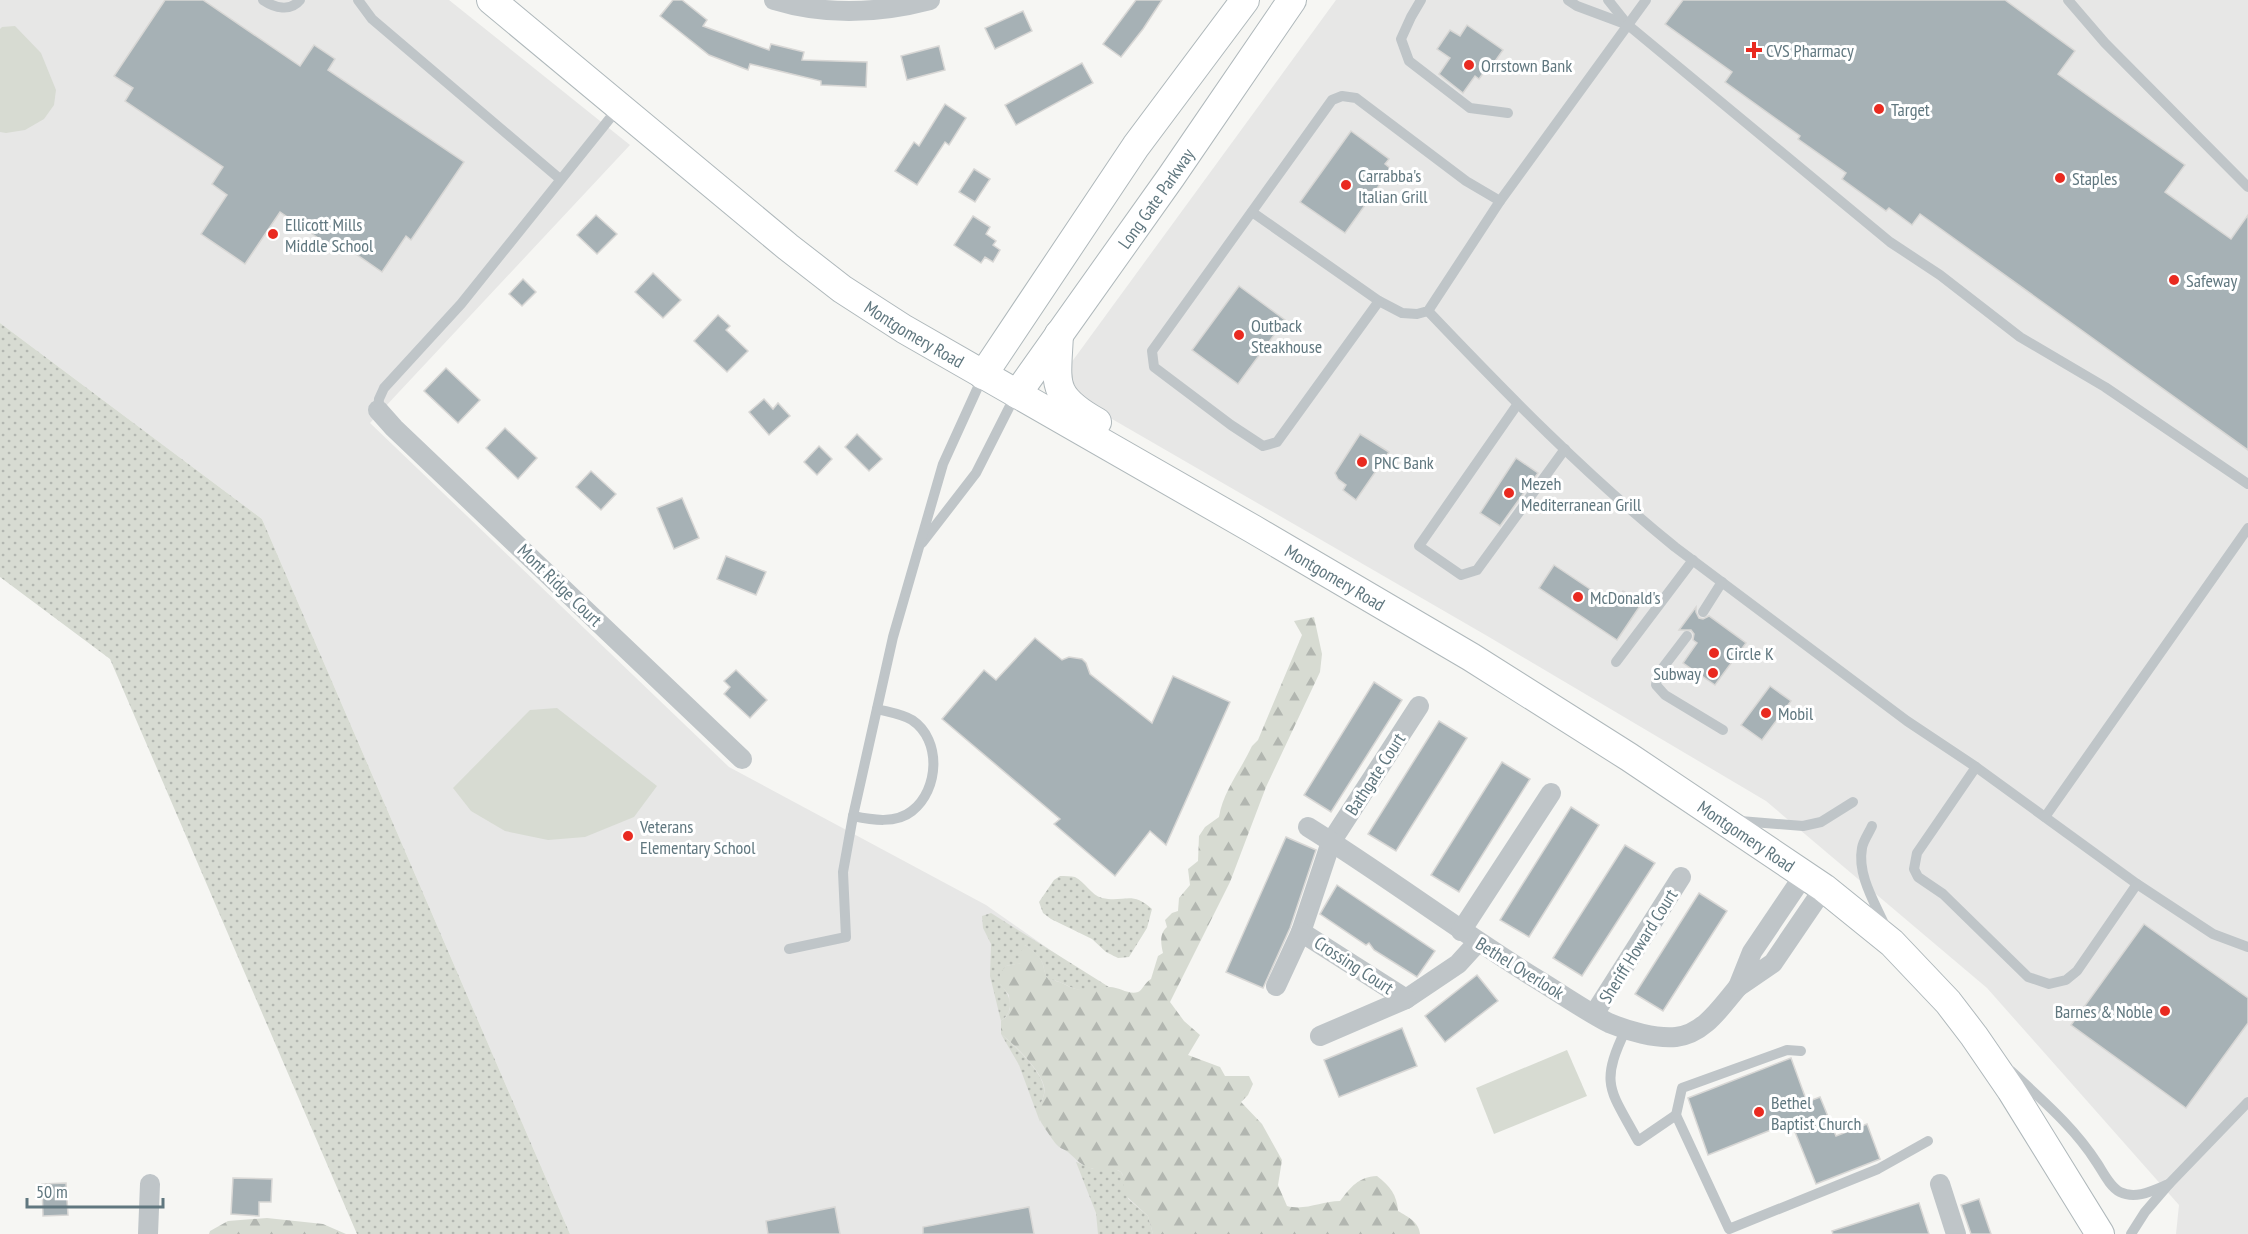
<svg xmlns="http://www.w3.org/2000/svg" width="2248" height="1234" viewBox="0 0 2248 1234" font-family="'PT Sans Narrow',sans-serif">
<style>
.built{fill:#e7e7e6}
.grass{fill:url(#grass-dots)}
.forest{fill:url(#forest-firs)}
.pitch{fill:#d7dbd2}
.building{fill:#a6b1b5;stroke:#d8d7d5;stroke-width:1.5}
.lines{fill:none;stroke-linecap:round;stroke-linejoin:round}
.secondary-casing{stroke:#afb8bb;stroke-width:30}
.lane{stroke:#bfc5c8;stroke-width:10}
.street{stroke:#bfc5c8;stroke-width:20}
.secondary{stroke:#fff;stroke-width:28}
.poi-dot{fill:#e92a20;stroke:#fff;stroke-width:2}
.labels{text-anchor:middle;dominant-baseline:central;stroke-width:6;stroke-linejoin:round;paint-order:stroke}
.poi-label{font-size:18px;fill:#60777f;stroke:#fff;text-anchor:start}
.street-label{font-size:18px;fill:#60777f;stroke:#fff}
</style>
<defs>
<pattern id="grass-dots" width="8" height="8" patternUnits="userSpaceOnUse" patternTransform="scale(1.5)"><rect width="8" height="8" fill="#d7dbd2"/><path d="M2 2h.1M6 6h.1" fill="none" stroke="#b2b6b0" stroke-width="1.8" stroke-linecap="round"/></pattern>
<pattern id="forest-firs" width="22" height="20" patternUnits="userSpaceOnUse" patternTransform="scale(1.5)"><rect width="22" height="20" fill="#d7dbd2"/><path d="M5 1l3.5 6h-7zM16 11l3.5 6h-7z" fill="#b2b6b0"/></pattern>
</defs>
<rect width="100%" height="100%" fill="#f6f6f3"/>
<!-- built -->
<g class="built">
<path d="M0,0h449l181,145 -260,278 359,344 257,138 194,136 -12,193h-598l-308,-715 -262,-196z"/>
<path d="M1336,0h912v1234h-72l3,-29 -192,-217 -221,-187 -277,-164 -415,-240 -3,-34z"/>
</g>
<!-- grass -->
<g class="grass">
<path d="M0,323l262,196 308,715h-213l-247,-575 -110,-82z"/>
<path d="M1060,876c5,0 11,0 15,1 10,5 16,18 27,21 23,5 29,-8 50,11l-5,19 -18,29 -11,1 -12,-6 -14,-13 -41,-20 -8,-6 -4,-11 15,-22z"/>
<path d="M991,913l11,7 107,67c-11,3 -25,6 -36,1 -8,-3 -14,-8 -24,-8 -5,-6 -4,-8 -6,-15 -2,-8 -11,-15 -18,-20l-3,18 -16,3 -6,18c11,11 15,27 1,37l-11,-45 1,-32 -8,-16 -1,-12z"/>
<path d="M1001,1034c13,11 42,38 43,55 1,7 -3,12 -4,18 -1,4 0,11 0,15l-21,-57z"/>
<path d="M1076,1162l17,7 20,-1 8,4 4,8 3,19 20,17 5,18h-55l-2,-21z"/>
</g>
<!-- forest -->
<g class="forest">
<path d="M1314,617l8,37 -2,18 -54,115 -36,95 -60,120 14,19 16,14 -12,20 32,12 5,9h24l4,8 -5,11 -7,7 21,22 20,36 -4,25 9,21c18,5 35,-5 53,-5 11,-14 18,-24 37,-25 13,10 20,19 21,35 10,6 21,11 22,23h-267l-5,-18 -25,-23c4,-32 -8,-21 -29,-24 -12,-2 -18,-10 -26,-17 -4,-3 -9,-4 -12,-8 -1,-1 -15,-21 -15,-22 -2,-3 -2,-11 -2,-14 2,-7 7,-13 5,-22 -4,-17 -29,-41 -43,-52v-13l5,-4 4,-8 -1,-14 -9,-11v-11l6,-7 15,-3 -1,-10 5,-8c6,4 14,10 17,17 3,8 2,12 7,18 11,0 18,7 27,9 12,3 23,-2 34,-2 9,0 19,8 28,5 4,-1 7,-10 13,-13l7,-23 5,-3c-2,-9 -4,-19 4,-26l-2,-7 7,-7 6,-2 1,-13 11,-13 -2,-16 10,-8 1,-25 6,-9 14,-10c4,-26 22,-47 33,-71l6,-6 44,-105 -8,-14z"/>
<path d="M267,1218l56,6 23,10h-137l1,-3 18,-10z"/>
</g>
<!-- pitch -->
<g class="pitch">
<path d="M15,26l26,27 15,37 -2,15 -10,14 -19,11 -19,3 -6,-1v-103l2,-2z"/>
<path d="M557,708l100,78 -23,31 -49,20 -37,3 -43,-9 -34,-20 -18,-23 77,-78z"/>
<path d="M1567,1050l20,46 -93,38 -18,-46z"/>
</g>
<!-- building -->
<g class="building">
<path d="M165,0h38l97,66 14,-21 21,14 -7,11 136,92 -53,78 -5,-4 -24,36 -48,-33 -4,7 -50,-34 -35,52 -44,-30 26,-39 -15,-11 11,-17 -98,-66 8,-13 -19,-12z"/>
<path d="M673,0h9l25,20 -4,6 66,24 2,-6 33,8 -2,8 65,2 -1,25 -45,-2v-4l-71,-17 -2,6 -39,-15 -49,-39z"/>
<path d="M1136,0h26l-19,29 -22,28 -18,-13z"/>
<path d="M1683,0h322l70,51 -17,23 127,91 -20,27 66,47 17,-24v235l-328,-236 -8,11 -23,-17 -3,3 -44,-32 4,-6 -48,-34 2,-3 -75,-54 7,-10 -67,-48z"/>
<path d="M1023,11l9,20 -37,18 -10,-21z"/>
<path d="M1467,25l36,25 -17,24 -2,-2 -5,7 -4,-3 -12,17 -24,-19 11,-16 -13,-9 13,-19 10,6z"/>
<path d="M939,46l6,24 -38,10 -6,-24z"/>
<path d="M1082,63l11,20 -77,42 -11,-20z"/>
<path d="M945,104l21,14 -17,27 -4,-3 -28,43 -22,-14 19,-29 5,4z"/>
<path d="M1351,131l38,28 -4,5 6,5 -46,64 -45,-31z"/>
<path d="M974,169l16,10 -15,23 -16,-10z"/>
<path d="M596,215l21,19 -20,20 -20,-19z"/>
<path d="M973,216l17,11 -4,7 10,7 -3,4 7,5 -7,12 -8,-5 -4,6 -27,-18z"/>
<path d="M653,273l28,27 -18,18 -28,-26z"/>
<path d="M523,279l13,13 -14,14 -13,-12z"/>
<path d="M1239,286l46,34 -47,64 -46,-34z"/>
<path d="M718,315l12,11 -4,4 22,21 -21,21 -33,-31z"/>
<path d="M446,368l34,32 -22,23 -34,-32z"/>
<path d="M764,399l9,10 5,-6 12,13 -21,19 -20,-23z"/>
<path d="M505,428l32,30 -19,21 -32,-31z"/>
<path d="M857,434l25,25 -13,12 -24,-24z"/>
<path d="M1360,434l29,18 -33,48 -13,-10 3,-5 -8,-6 -3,-6z"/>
<path d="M819,446l13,13 -15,16 -13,-13z"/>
<path d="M1516,458l22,15 -38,53 -20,-13z"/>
<path d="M591,471l25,23 -15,16 -25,-23z"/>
<path d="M682,498l17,40 -25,11 -17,-41z"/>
<path d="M726,556l40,16 -10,23 -39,-16z"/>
<path d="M1554,565l60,40 9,-14 19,12 -25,37 -78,-52z"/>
<path d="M1696,607v5l3,6 4,1 6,-3 37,27 -31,42 -32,-22 14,-20 -4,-3 1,-6 -3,-4h-12z"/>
<path d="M1035,638l27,22 7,-3 13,2 4,4 4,11 62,49 21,-47 57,26 -64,143 -16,-14 -35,45 -61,-52 6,-5 -118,-100 42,-49 12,10z"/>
<path d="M736,670l31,30 -17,18 -26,-24 6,-7 -6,-6z"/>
<path d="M1374,682l28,18 -71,112 -27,-17z"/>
<path d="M1770,686l21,15 -29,39 -21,-15z"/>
<path d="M1439,721l28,17 -71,113 -28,-17z"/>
<path d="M1502,762l28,17 -71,113 -28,-17z"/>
<path d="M1571,807l28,18 -70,112 -29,-17z"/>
<path d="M1286,837l30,13 -26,78 -27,60 -37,-16z"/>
<path d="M1625,845l30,18 -73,113 -29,-18z"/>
<path d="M1337,885l98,66 -18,26 -43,-27 -5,-7 -3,2 -46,-31z"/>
<path d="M1699,893l28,18 -64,100 -28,-17z"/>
<path d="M2144,924l104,74v25l-62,85 -115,-83z"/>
<path d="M1477,975l21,26 -53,41 -20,-26z"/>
<path d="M1402,1028l15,38 -78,31 -15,-37z"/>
<path d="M1791,1058l16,44 13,-5 16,39 31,-12 13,35 -64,25 -25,-62 -83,33 -20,-57z"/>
<path d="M233,1178l39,1 -1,23h-12v14l-28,-2z"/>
<path d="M66,1183l2,32 -25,1 -1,-32z"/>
<path d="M1979,1199l12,35h-20l-10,-29z"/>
<path d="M1919,1203l10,31h-96l-1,-3z"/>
<path d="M835,1207l5,27h-72l-2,-13z"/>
<path d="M1029,1207l5,27h-111v-7z"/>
</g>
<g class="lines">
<!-- secondary casing -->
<g class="secondary-casing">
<g id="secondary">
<path id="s1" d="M491,0l297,247 54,42 62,40 349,200 218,128 158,100 195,131 68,55 56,59 26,34 37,54 89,144"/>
<path d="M1059,334c-2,49 -10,61 38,88"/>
<path d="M983,375l153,-229 109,-146"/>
<path id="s2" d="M1017,394l154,-217 121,-177"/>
</g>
</g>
<!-- lane -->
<g class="lane">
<path d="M263,0c12,8 27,12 37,0"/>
<path d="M358,0l14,19 188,160"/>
<path d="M1421,0l-10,17 -10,22 8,22 61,47 38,5"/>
<path d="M1568,0l9,6 51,19"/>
<path d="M1608,0l20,25 262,217 50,33 80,62 85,50 143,97"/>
<path d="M2068,0l37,43 143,144"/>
<path d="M1252,212l127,89 23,12 15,1 11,-3 72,-110 146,-201"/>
<path d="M1379,301l-102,141 -14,4 -32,-21 -77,-58 -2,-16 180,-251 10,-4 14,2 110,83 34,20"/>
<path d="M1428,311c79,83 158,164 247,236l232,174 69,46 161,117 76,50 35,13"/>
<path d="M1517,405l-98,141 42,29 16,-5 88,-121"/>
<path d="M378,410l1,-11 5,-11 77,-84 158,-197"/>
<path d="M922,543l54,-70 40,-79"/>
<path d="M1703,612l19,-30"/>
<path d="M1687,636l-29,38 -2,11 9,10 58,35"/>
<path d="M1616,662l77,-102"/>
<path d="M1976,767l-59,86 -3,16 4,8 25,17 85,83 21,7 17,-4 11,-9 60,-87"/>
<path d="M853,816c19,4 43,8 59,-5 27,-21 30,-71 0,-91 -10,-6 -24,-8 -35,-11"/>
<path d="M2045,817l203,-289"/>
<path d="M1740,821l63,5 18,-4 32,-20"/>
<path d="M1872,826c-3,7 -9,15 -10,22 -5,27 13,55 23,78"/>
<path d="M789,949l57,-12 -3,-65 10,-56 40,-179 50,-173 40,-88"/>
<path d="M1626,1029c-27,56 -16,60 12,112l38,-26 53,114 149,-60 50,-28"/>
<path d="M2011,1071c31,29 63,56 86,92 6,9 13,24 23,29 16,8 34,-2 49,-8"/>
<path d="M1676,1115l6,-27 105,-38 14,1"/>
<path d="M2131,1234l14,-22 24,-28 79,-82"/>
</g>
<!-- street -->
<g class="street">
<path d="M774,0c52,16 103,14 156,0"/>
<path d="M378,410l16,18 348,331"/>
<path d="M1419,706l-88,136 -30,90 105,67 52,-35 20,-22"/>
<path d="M1308,827c77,48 150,103 227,151 25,15 49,32 74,45 19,8 47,16 67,14 28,-3 45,-30 62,-50"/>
<path d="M1804,875l-52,77 -14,35 35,-24 51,-75"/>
<path d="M1461,931l90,-138"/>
<path d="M1276,986l25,-54"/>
<path d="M1594,1014l87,-137"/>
<path d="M1320,1036l86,-37"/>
<path d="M1940,1184l16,50"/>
<path d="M148,1234l2,-50"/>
</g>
<!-- secondary -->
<use href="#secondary" class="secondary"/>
</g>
<!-- markers -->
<g class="poi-dot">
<path d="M1751 41h6v6h6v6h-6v6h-6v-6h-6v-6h6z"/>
<circle cx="1469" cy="65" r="6"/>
<circle cx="1879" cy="109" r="6"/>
<circle cx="2060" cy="178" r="6"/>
<circle cx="1346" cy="185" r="6"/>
<circle cx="273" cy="234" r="6"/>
<circle cx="2174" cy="280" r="6"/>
<circle cx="1239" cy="335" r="6"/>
<circle cx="1362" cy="462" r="6"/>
<circle cx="1509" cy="493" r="6"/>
<circle cx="1578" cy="597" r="6"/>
<circle cx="1714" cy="653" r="6"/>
<circle cx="1713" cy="673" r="6"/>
<circle cx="1766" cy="713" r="6"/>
<circle cx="628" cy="836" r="6"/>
<circle cx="2165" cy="1011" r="6"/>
<circle cx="1759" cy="1112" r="6"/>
</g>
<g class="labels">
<!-- poi labels -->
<g class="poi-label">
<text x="1766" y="50">CVS Pharmacy</text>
<text x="1481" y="65">Orrstown Bank</text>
<text x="1891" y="109">Target</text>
<text x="1358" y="175">Carrabba's<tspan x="1358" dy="21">Italian Grill</tspan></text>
<text x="2072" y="178">Staples</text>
<text x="285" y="224">Ellicott Mills<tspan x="285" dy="21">Middle School</tspan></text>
<text x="2186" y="280">Safeway</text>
<text x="1251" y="325">Outback<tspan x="1251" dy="21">Steakhouse</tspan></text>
<text x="1374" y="462">PNC Bank</text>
<text x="1521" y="483">Mezeh<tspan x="1521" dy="21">Mediterranean Grill</tspan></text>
<text x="1590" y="597">McDonald's</text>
<text x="1726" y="653">Circle K</text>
<text x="1701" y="673" text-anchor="end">Subway</text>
<text x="1778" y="713">Mobil</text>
<text x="640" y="826">Veterans<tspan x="640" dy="21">Elementary School</tspan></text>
<text x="2153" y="1011" text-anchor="end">Barnes &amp; Noble</text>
<text x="1771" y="1102">Bethel<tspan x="1771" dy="21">Baptist Church</tspan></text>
</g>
<!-- street labels -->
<g class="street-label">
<text stroke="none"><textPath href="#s2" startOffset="240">Long Gate Parkway</textPath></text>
<text stroke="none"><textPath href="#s1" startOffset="540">Montgomery Road</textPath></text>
<text stroke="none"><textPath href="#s1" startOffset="1026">Montgomery Road</textPath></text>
<text transform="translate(560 585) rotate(44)">Mont Ridge Court</text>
<text transform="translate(1375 774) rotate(-57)">Bathgate Court</text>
<text stroke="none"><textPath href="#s1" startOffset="1512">Montgomery Road</textPath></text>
<text transform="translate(1638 946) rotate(-58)">Sheriff Howard Court</text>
<text transform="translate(1354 965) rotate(33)">Crossing Court</text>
<text transform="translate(1520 968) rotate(32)">Bethel Overlook</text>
</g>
</g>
<!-- scale -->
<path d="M27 1198v9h136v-9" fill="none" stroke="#60777f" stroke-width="3"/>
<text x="36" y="1198" font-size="18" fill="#60777f" stroke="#ffffff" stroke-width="4.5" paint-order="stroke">50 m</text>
</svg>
